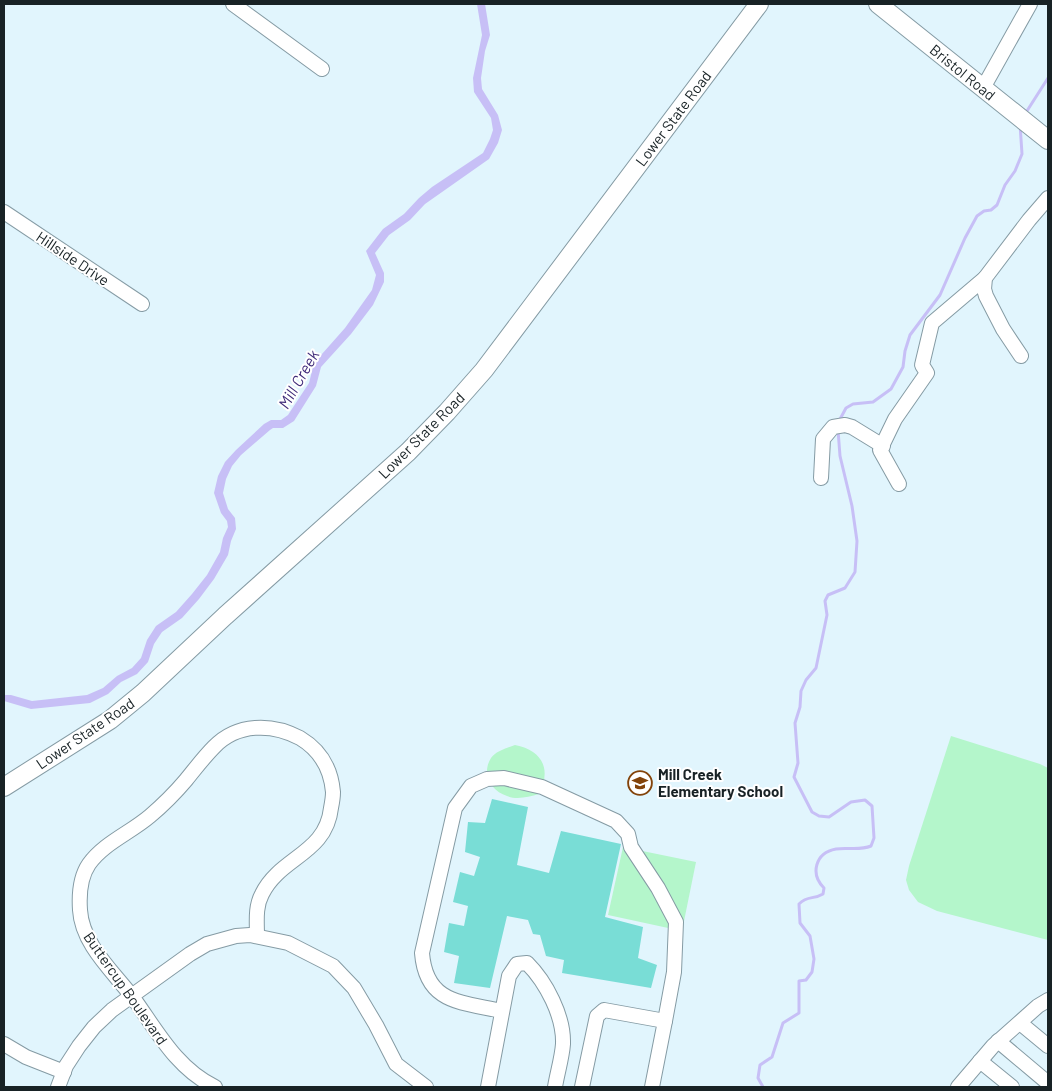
<svg xmlns="http://www.w3.org/2000/svg" width="1052" height="1091" viewBox="0 0 1052 1091" font-family="Barlow,sans-serif">
<style>
.green{fill:#b4f6cb}
.water{fill:#c7bff6}
.lines{fill:none;stroke-linecap:round;stroke-linejoin:round}
.stream{stroke:#c7bff6;stroke-width:3}
.building{fill:#79ddd6}
.minor-casing{stroke:#859ba4;stroke-width:16}
.major-casing{stroke:#859ba4;stroke-width:20}
.minor{stroke:#fff;stroke-width:14}
.major{stroke:#fff;stroke-width:18}
.labels{text-anchor:middle;dominant-baseline:central;stroke-width:4;stroke-linejoin:round;paint-order:stroke}
.street-label{font-size:15px;fill:#182225;stroke:#fff}
.poi-label{font-size:15px;font-weight:bold;fill:#182225;stroke:#fff;text-anchor:start}
.water-label{font-size:16px;font-style:italic;fill:#412d7a;stroke:#fff}
</style>
<rect width="100%" height="100%" fill="#e1f5fd"/>
<!-- green -->
<g class="green">
<path d="M951,736l89,28 8,4v172l-111,-29 -19,-9 -9,-12 -3,-10 3,-14z"/>
<path d="M515,745c27,5 37,24 24,49 -11,3 -22,6 -32,2 -16,-5 -26,-22 -16,-38 5,-7 16,-10 24,-13z"/>
<path d="M623,847l73,15 -14,69 -74,-16z"/>
</g>
<!-- water -->
<path class="water" d="M477,4h8l5,31 -5,16 -4,27 1,11 16,26 4,15 -4,13 -9,16 -64,45 -15,16 -21,15 -14,18 9,20v9l-11,23 -22,29 -30,33 -5,19 -22,35 -11,7h-10l-3,2 -29,25 -9,11 -6,13 -3,14 5,16 7,9 1,11 -5,12 -3,14 -14,24 -15,20 -17,19 -20,14 -8,12 -6,18 -11,12 -16,8 -13,12 -18,9 -59,6 -27,-8v-6h7l21,6 55,-6 16,-7 14,-12 15,-8 9,-10 6,-18 9,-14 20,-14 16,-18 15,-19 13,-23 3,-14 5,-11 -1,-6 -6,-8 -7,-20 4,-17 7,-14 11,-12 28,-26 7,-4h10l7,-5 21,-32 5,-20 31,-35 27,-38 4,-15 -10,-24 17,-22 21,-15 15,-16 13,-11 51,-34 7,-14 3,-9 -2,-12 -17,-26 -1,-14 9,-43z"/>
<g class="lines">
<!-- stream -->
<g class="stream">
<path d="M1025,114l23,-36"/>
<path d="M839,421l7,-13 7,-4 20,-2 18,-13 12,-22 2,-16 5,-16 30,-40 25,-57 12,-22 7,-5 7,-1 6,-5 8,-20 10,-14 7,-17 -2,-30"/>
<path d="M763,1087l-5,-9 2,-13 12,-8 11,-34 16,-10v-32l7,-1 6,-8 2,-13 -4,-23 -10,-13 -1,-19c9,-9 14,-4 24,-10l1,-6c-14,-14 -9,-35 12,-39 12,-2 23,2 35,-3l3,-8 -2,-32 -7,-6 -14,2 -22,15 -10,-1 -7,-4 -18,-35 4,-14 -3,-40 5,-16 1,-16 5,-11 10,-12 11,-53 -2,-14 3,-6 17,-7 10,-16 2,-31 -5,-35 -12,-50 -2,-26"/>
</g>
</g>
<!-- building -->
<path class="building" d="M492,799l36,8 -11,58 32,8 12,-42 60,13 -16,73 38,10 -5,31 19,7 -6,23 -89,-15 2,-13 -18,-4 -6,-21 -7,-1 -5,-14 -21,-4 -17,72 -36,-5 5,-27 -15,-4 5,-29 15,3 4,-20 -15,-4 7,-30 14,4 6,-19 -15,-5 3,-30 17,1z"/>
<g class="lines">
<!-- minor casing -->
<g class="minor-casing">
<g id="minor">
<path d="M233,4l89,65"/>
<path d="M983,88l47,-84"/>
<path d="M4,212l138,92"/>
<path d="M1021,356l-18,-27 -17,-33 -2,-7 1,-11 44,-58 19,-22"/>
<path d="M821,478l2,-39 10,-12 12,-2 7,2 31,19"/>
<path d="M899,484l-19,-34 15,-31 32,-46 -5,-8 10,-42 53,-45"/>
<path d="M502,1011c-40,-9 -76,-7 -80,-58l33,-145 16,-22 16,-7 17,-1 38,9 74,34 12,13 3,13 27,41 18,34 -2,50 -9,49"/>
<path d="M1020,1023l28,23"/>
<path d="M998,1041l50,42"/>
<path d="M4,1044l22,13 38,15"/>
<path d="M980,1061l32,26"/>
<path d="M58,1087l8,-21 13,-20 15,-19 18,-17 78,-56 17,-10 29,-8 14,-1 38,8 45,23 21,22 22,37 20,39 30,23"/>
<path d="M215,1087c-38,-18 -58,-56 -81,-88 -20,-27 -52,-54 -54,-89 -1,-15 0,-33 9,-46 15,-21 41,-31 61,-48 13,-11 25,-23 36,-36 9,-11 18,-23 28,-33 23,-24 58,-24 86,-9 20,12 31,31 33,54 0,5 -1,11 -2,16 -5,46 -51,49 -69,86 -7,13 -5,28 -5,42"/>
<path d="M488,1087l21,-111 8,-12 10,-1c19,19 37,53 36,81 -1,14 -6,30 -8,43"/>
<path d="M582,1087l15,-71 7,-6 61,11 -13,66"/>
<path d="M958,1087l35,-41 45,-40 10,-6"/>
</g>
</g>
<!-- major casing -->
<g class="major-casing">
<g id="major">
<path d="M878,4l170,136"/>
<path d="M4,787l106,-67 33,-27 82,-77 183,-164 39,-40 37,-42 275,-366"/>
</g>
</g>
<!-- minor -->
<use href="#minor" class="minor"/>
<!-- major -->
<use href="#major" class="major"/>
</g>
<!-- icons -->
<defs>
<g id="school-ring" transform="scale(1.25)"><circle r="9.5" fill="#fff" stroke="#83430a" stroke-width="1.5"/><path d="M0-5L7-2L0 1L-7-2ZM-4 1L0 2.5L4 1V4Q0 6-4 4Z" fill="#83430a"/></g>
</defs>
<g fill-rule="evenodd">
<use href="#school-ring" x="640" y="783"/>
</g>
<g class="labels">
<!-- street labels -->
<g class="street-label">
<text transform="translate(963 72) rotate(39)">Bristol Road</text>
<text transform="translate(673 118) rotate(-53)">Lower State Road</text>
<text transform="translate(73 258) rotate(34)">Hillside Drive</text>
<text transform="translate(421 435) rotate(-45)">Lower State Road</text>
<text transform="translate(85 733) rotate(-34)">Lower State Road</text>
<text transform="translate(126 988) rotate(55)">Buttercup Boulevard</text>
</g>
<!-- poi labels -->
<g class="poi-label">
<text x="658" y="774">Mill Creek<tspan x="658" dy="17">Elementary School</tspan></text>
</g>
<!-- water labels -->
<g class="water-label">
<text transform="translate(298 379) rotate(-60)">Mill Creek</text>
</g>
</g>
<!-- border -->
<rect width="1052" height="1091" fill="none" stroke="#182225" stroke-width="10"/>
</svg>
